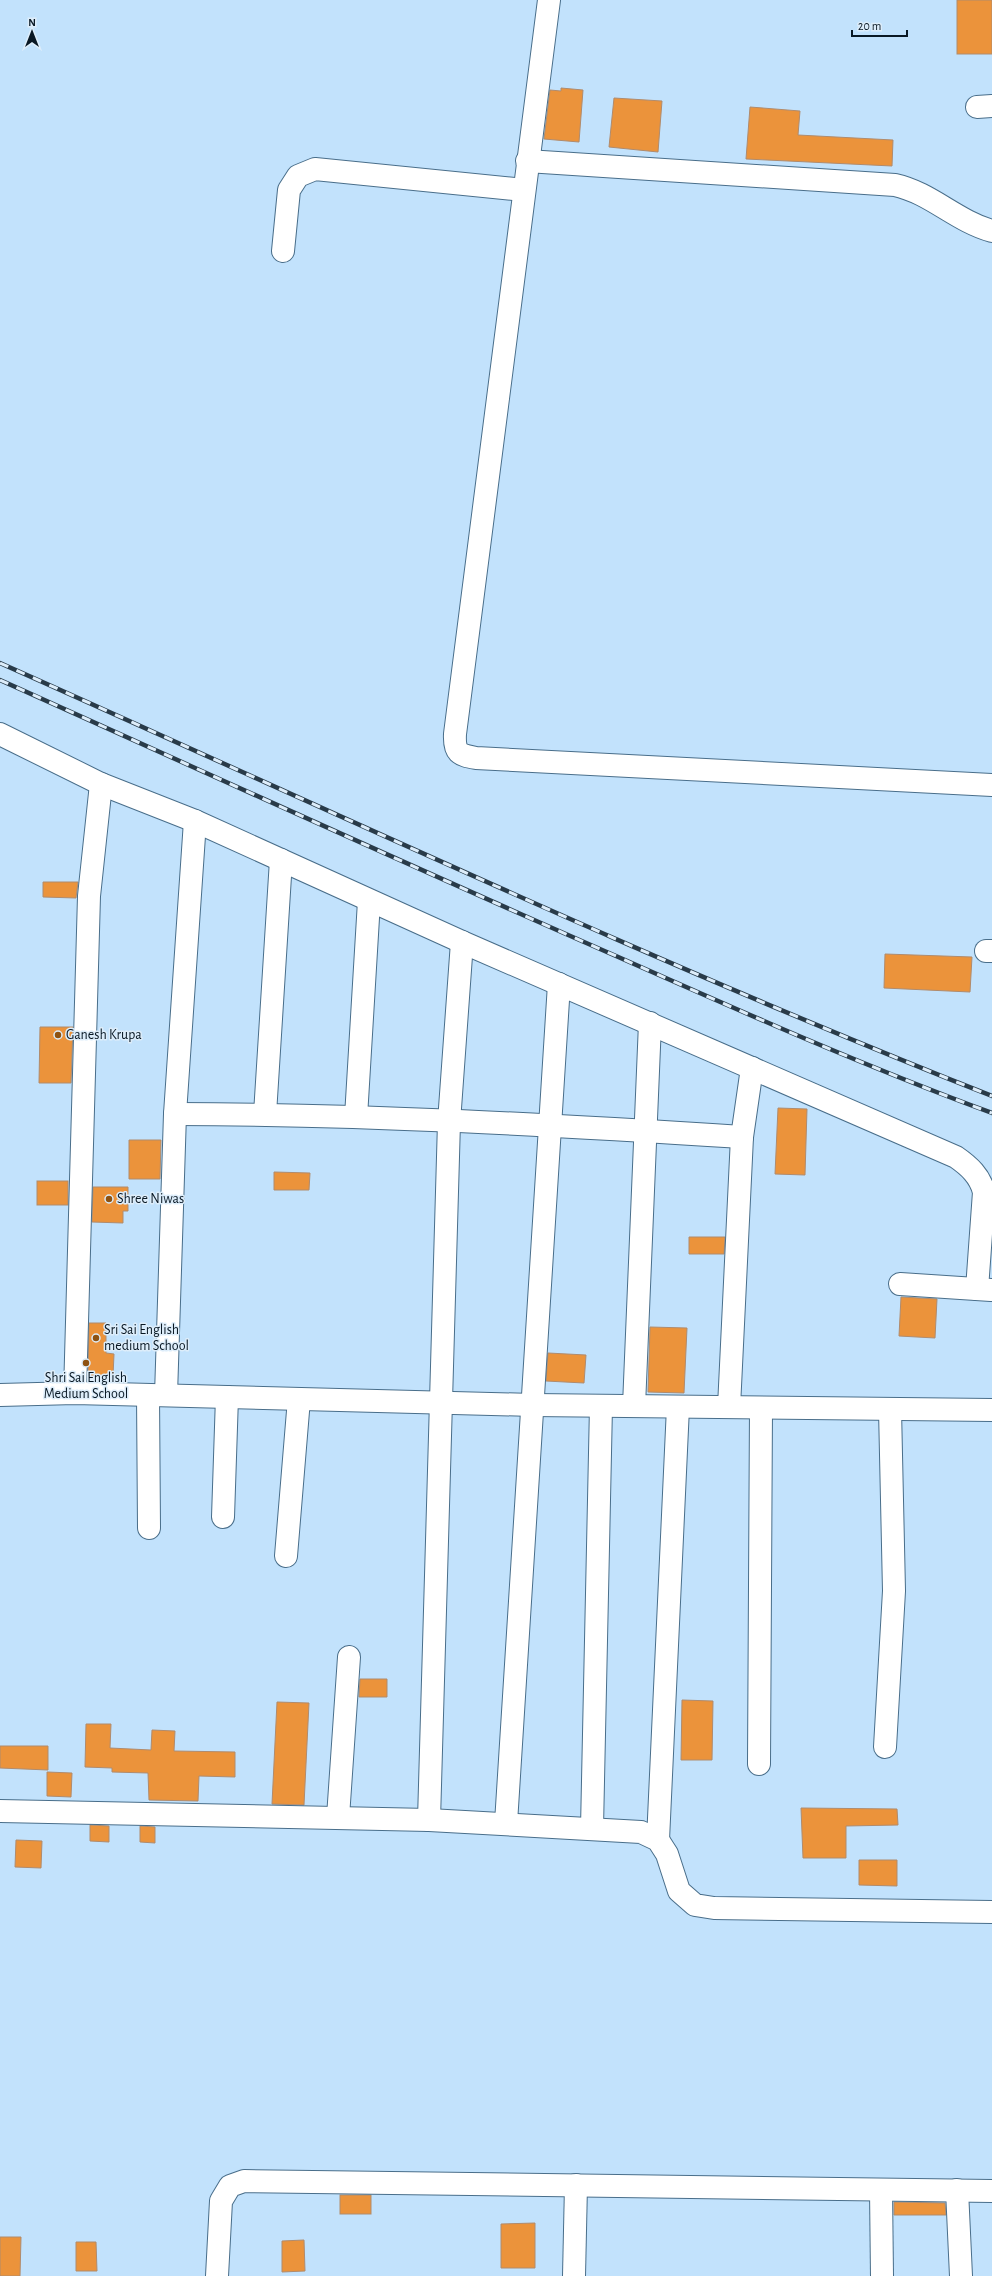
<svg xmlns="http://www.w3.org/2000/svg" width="992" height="2276" viewBox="0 0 992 2276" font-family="'Alegreya Sans',sans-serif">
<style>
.building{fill:#eb933b;stroke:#b08b6d}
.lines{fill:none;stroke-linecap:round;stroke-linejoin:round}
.minor-casing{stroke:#496e8a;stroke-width:24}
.minor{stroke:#fff;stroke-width:22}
.rail-casing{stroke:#293b49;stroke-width:4.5}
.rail{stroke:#ddedfa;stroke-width:3;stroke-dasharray:9;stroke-linecap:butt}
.poi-dot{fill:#8e5211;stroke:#ddedfa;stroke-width:1.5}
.labels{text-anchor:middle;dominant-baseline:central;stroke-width:3;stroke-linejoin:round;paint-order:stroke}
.poi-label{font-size:14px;fill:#091824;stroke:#ddedfa;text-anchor:start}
</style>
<rect width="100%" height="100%" fill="#c2e2fc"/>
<!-- building -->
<g class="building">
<rect x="957" y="0" width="35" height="54"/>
<path d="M561,88l22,2 -4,52 -35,-3 6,-49 11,1z"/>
<path d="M614,98l48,3 -4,51 -49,-5z"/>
<path d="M750,107l50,4 -2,24 95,5 -1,26 -146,-7z"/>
<path d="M43,882h35l-2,16 -33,-1z"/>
<path d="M885,954l87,3 -2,35 -86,-4z"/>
<path d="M40,1027h33l-2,56h-32z"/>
<path d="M778,1108l29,1 -2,66 -30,-1z"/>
<path d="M129,1140h32l-1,39h-31z"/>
<path d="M274,1172l36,1 -1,17h-35z"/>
<rect x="37" y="1181" width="31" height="24"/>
<path d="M93,1187h35v24h-5v12l-31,-1z"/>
<path d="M689,1237h36l-1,17h-35z"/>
<path d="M901,1297l36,2 -2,39 -36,-2z"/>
<path d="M89,1323h17v30l8,1 -1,22h-25z"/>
<path d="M650,1327l37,1 -3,65 -36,-1z"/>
<path d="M548,1353l38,2 -2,28 -38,-2z"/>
<path d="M360,1679h27v18h-28z"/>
<path d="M682,1700l31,1 -1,59h-31z"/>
<path d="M277,1702l32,1 -5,102 -32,-1z"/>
<path d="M86,1724h25l-1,24 41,2 1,-20 23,1 -1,20 61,1v25l-36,-1 -1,25 -49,-1 -1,-27 -36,-1v-4l-27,-1z"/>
<path d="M0,1746h48v24l-48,-2z"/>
<path d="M47,1772l25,1 -1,24 -24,-1z"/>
<path d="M801,1808l96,1 1,16 -52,1v32h-43z"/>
<path d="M90,1825l19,1v16l-19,-1z"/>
<path d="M140,1826l15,1v16l-15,-1z"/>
<path d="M16,1840l26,1 -1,27 -26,-1z"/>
<path d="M859,1860h38v26l-38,-1z"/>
<rect x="340" y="2195" width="31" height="19"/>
<path d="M894,2202l51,1 1,12h-52z"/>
<path d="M535,2223v45h-34v-44z"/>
<path d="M0,2237h21l-1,39h-20z"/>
<path d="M304,2240l1,31 -23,1v-31z"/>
<path d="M76,2242h20l1,29h-21z"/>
</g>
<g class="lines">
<!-- minor casing -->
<g class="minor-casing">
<g id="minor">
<path d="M549,0l-94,734c-1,19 4,21 21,24l516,27"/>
<path d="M977,107l15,-1"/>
<path d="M527,161l368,24c36,8 61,36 97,46"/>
<path d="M283,251l6,-61 9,-14 17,-7 209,21"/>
<path d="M0,734l101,50 94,37 267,121 494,215c13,9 24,19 28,35l-7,97"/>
<path d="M986,951h6"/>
<path d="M175,1114c189,0 378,11 567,23"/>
<path d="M265,1114l16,-254"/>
<path d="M356,1117l13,-216"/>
<path d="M900,1284l91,6"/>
<path d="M75,1393l14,-497 12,-112"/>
<path d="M0,1395l75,-2 458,12 459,5"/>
<path d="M148,1395l1,133"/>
<path d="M166,1395l9,-281 20,-293"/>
<path d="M634,1406l16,-383"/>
<path d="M729,1407l13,-270 10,-69"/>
<path d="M223,1517l4,-120"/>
<path d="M286,1556l13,-157"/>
<path d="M885,1747l9,-156 -4,-182"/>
<path d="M759,1764l2,-356"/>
<path d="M0,1811l429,9 212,12 17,8 9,14 12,37 16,14 19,3 278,4"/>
<path d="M338,1817l11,-160"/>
<path d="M429,1820l20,-698 13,-180"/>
<path d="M506,1823l53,-839"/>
<path d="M592,1828l9,-422"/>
<path d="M658,1840l20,-433"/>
<path d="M881,2190l1,86"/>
<path d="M957,2190l4,86"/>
<path d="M217,2276l4,-75 9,-15 14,-5 748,10"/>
<path d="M574,2276l2,-91"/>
</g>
</g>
<!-- minor -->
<use href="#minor" class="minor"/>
<!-- rail casing -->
<g class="rail-casing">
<g id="rail">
<path d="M0,663c330,147 656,301 992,433"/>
<path d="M0,680c205,92 410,186 616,276 124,55 248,110 376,157"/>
</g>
</g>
<!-- rail -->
<use href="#rail" class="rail"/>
</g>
<!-- markers -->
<g class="poi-dot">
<circle cx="58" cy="1035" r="4"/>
<circle cx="109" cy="1199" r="4"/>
<circle cx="96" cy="1338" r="4"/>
<circle cx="86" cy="1363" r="4"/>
</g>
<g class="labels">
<!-- poi labels -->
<g class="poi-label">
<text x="66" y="1035">Ganesh Krupa</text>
<text x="117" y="1199">Shree Niwas</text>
<text x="104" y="1330">Sri Sai English<tspan x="104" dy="16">medium School</tspan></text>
<text x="86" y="1378" text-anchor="middle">Shri Sai English<tspan x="86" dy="16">Medium School</tspan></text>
</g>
</g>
<!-- north arrow -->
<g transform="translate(32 32)" stroke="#ddedfa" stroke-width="3" paint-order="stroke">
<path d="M0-3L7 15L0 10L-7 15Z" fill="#091824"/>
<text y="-6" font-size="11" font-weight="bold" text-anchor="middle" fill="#091824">N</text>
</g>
<!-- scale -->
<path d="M852 30v6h55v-6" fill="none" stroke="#091824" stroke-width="2"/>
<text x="858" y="30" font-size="12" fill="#091824" stroke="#ddedfa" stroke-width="3" paint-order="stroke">20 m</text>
</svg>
